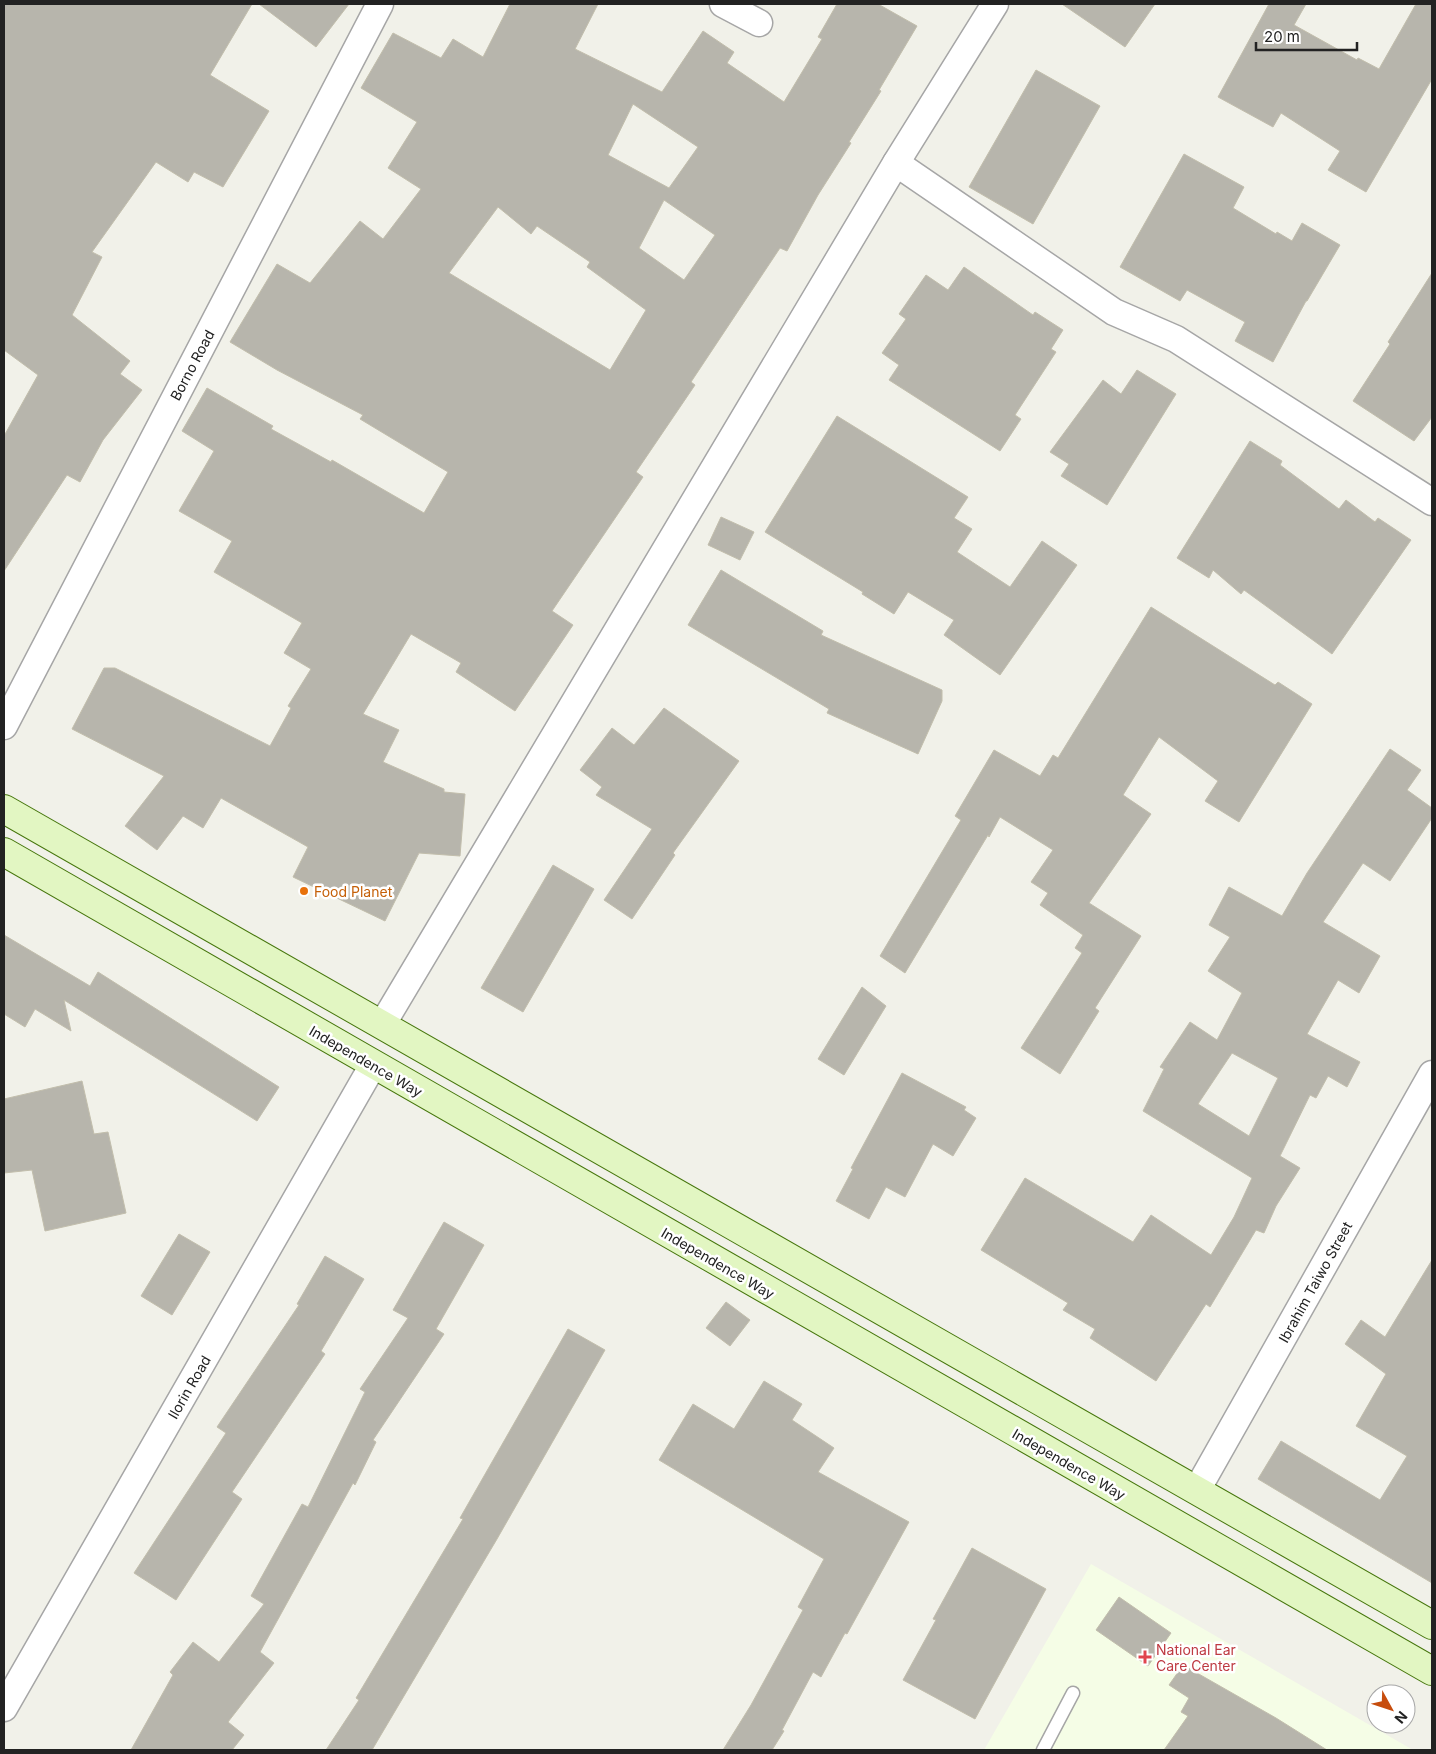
<svg xmlns="http://www.w3.org/2000/svg" width="1436" height="1754" viewBox="0 0 1436 1754" font-family="Inter,sans-serif">
<style>
.education{fill:#f5fde6}
.building{fill:#b7b5ac;stroke:#c2beac;fill-rule:evenodd}
.lines{fill:none;stroke-linecap:round;stroke-linejoin:round}
.lane-casing{stroke:#a6a6a6;stroke-width:15}
.street-casing{stroke:#a6a6a6;stroke-width:29}
.secondary-casing{stroke:#46760c;stroke-width:30}
.lane{stroke:#fff;stroke-width:12}
.street{stroke:#fff;stroke-width:26}
.secondary{stroke:#e2f6c2;stroke-width:28}
.food-dot{fill:#e8710a;stroke:#fff;stroke-width:2}
.health-dot{fill:#e0444e;stroke:#fff;stroke-width:2}
.labels{text-anchor:middle;dominant-baseline:central;stroke-width:5;stroke-linejoin:round;paint-order:stroke}
.street-label{font-size:14px;fill:#222;stroke:#fff}
.food-label{font-size:14px;fill:#c56008;stroke:#fff;text-anchor:start}
.health-label{font-size:14px;fill:#be3a42;stroke:#fff;text-anchor:start}
</style>
<rect width="100%" height="100%" fill="#f1f1e9"/>
<!-- education -->
<path class="education" d="M1091,1564l322,186h-429z"/>
<!-- building -->
<g class="building">
<path d="M4,4h248l-42,71 59,36 -46,76 -29,-15 -6,10 -32,-20 -64,90 10,5 -30,58 58,46 -10,13 22,16 -39,50 -23,42 -13,-7 -63,96v-135l34,-61 -34,-25z"/>
<path d="M259,4h90l-33,43z"/>
<path d="M510,4h88l-23,45 87,43 41,-61 31,21 -7,11 57,39 38,-63 -4,-2 19,-33h41l39,22 -38,64 2,1 -32,51 2,1 -33,52 -31,56 -7,-3 -89,134 4,3 -59,87 7,5 -91,134 21,14 -58,86 -59,-39 5,-9 -50,-29 -48,80 36,16 -16,32 61,27v3l21,2 -5,62 -41,-3 -34,68 -92,-44 15,-30 -87,-49 -18,30 -20,-12 -26,34 -32,-24 39,-50 -92,-47 32,-61h11l155,78 21,-38 -3,-2 23,-37 -27,-16 18,-30 -88,-51 18,-31 -53,-30 35,-60 -32,-20 25,-43 66,38 -2,3 60,33 1,-2 92,53 24,-41 -88,-53 3,-4 -86,-45 -47,-28 47,-78 33,19 50,-62 23,18 38,-50 -33,-21 29,-46 -56,-34 32,-55 48,25 12,-19 30,18zM633,104l65,43 -29,41 -61,-33zM664,200l51,35 -31,45 -45,-32zM498,207l33,27 6,-8 53,36 -3,5 59,43 -36,60 -161,-97z"/>
<path d="M1062,4h93l-30,43z"/>
<path d="M1269,4h37l-12,21 63,35 1,-2 21,11 37,-65h16v75l-66,113 -38,-22 12,-19 -59,-38 -8,14 -55,-30z"/>
<path d="M1036,70l64,36 -67,118 -64,-37z"/>
<path d="M1184,154l60,33 -11,21 43,26 1,-2 15,9 10,-18 38,22 -33,56h-1l-33,61 -38,-21 10,-19 -58,-32 -7,11 -60,-34z"/>
<path d="M964,267l69,48 2,-3 28,18 -12,19 5,3 -41,63 6,4 -21,32 -111,-71 10,-15 -17,-12 24,-34 -7,-5 27,-39 22,15z"/>
<path d="M1432,273v144l-18,24 -61,-40 37,-57 -2,-2z"/>
<path d="M1137,370l39,24 -69,111 -46,-29 8,-12 -19,-12 53,-72 18,14z"/>
<path d="M837,416l131,81 -14,21 18,11 -15,23 53,35 32,-46 35,24 -77,110 -56,-40 10,-15 -46,-28 -14,22 -32,-20 1,-2 -98,-60z"/>
<path d="M1250,441l32,20 -2,4 59,44 7,-9 29,22 3,-4 33,22 -79,114 -88,-64 -3,4 -28,-24 -4,8 -32,-20z"/>
<path d="M721,517l33,15 -14,28 -32,-15z"/>
<path d="M721,570l102,61 -2,4 121,55v11l-24,53 -91,-41 2,-4 -141,-84z"/>
<path d="M1151,607l124,78 3,-3 34,22 -73,118 -34,-21 13,-20 -59,-44 -36,58 28,19 -62,89 52,33 -46,72 4,3 -39,63 -39,-26 61,-95 -7,-5 8,-13 -43,-30 8,-12 -17,-11 22,-32 -53,-33 -11,20 -1,-2 -83,138 -25,-17 81,-136 -6,-4 39,-66 46,26 13,-21 5,3z"/>
<path d="M664,708l75,53 -66,92 2,2 -43,64 -28,-19 48,-71 -56,-34 6,-8 -22,-17 32,-42 22,17z"/>
<path d="M1390,749l31,21 -14,20 25,18v10l-42,63 -27,-18 -40,59 57,34 -21,37 -21,-13 -31,54 53,28 -13,25 -19,-11 -12,22 -6,-3 -30,61 20,12 -24,38 -12,27 -8,-3 -46,77 -4,-3 -50,77 -66,-43 5,-9 -32,-19 5,-7 -87,-53 44,-72 108,64 18,-27 60,40 23,-38 18,-39 -109,-67 21,-42 -4,-2 30,-45 27,18 25,-47 -34,-22 22,-34 -21,-12 20,-38 53,29 25,-43zM1232,1053l46,25 -29,58 -51,-32z"/>
<path d="M553,865l41,24 -71,123 -42,-24z"/>
<path d="M4,935l86,51 8,-14 181,115 -22,34 -193,-121 7,31 -36,-22 -10,18 -21,-13z"/>
<path d="M862,987l24,19 -42,69 -26,-16z"/>
<path d="M902,1073l64,34 -2,3 12,8 -23,38 -20,-12 -28,53 -19,-10 -17,32 -33,-18 17,-32 -2,-1z"/>
<path d="M82,1081l12,53 14,-2 18,81 -81,18 -13,-61 -28,3v-74z"/>
<path d="M444,1222l40,23 -48,84 8,5 -71,106 3,2 -21,43 -2,-2 -93,169 14,11 -46,59 16,13 -12,15h-101l42,-75 -3,-3 23,-30 26,20 45,-58 -13,-8 51,-92 6,3 57,-115 -5,-3 48,-71 -15,-8z"/>
<path d="M179,1234l31,18 -38,63 -31,-19z"/>
<path d="M325,1256l39,23 -43,72 4,3 -93,138 10,7 -66,101 -42,-27 92,-140 -9,-6 82,-122 -2,-1z"/>
<path d="M1432,1260v323l-174,-104 23,-38 99,59 27,-44 -51,-30 30,-52 -41,-30 16,-24 24,17z"/>
<path d="M726,1302l24,18 -20,26 -24,-18z"/>
<path d="M568,1329l37,21 -108,189 -125,211h-46l33,-50 -3,-2 107,-179 -3,-1z"/>
<path d="M764,1381l38,23 -10,16 42,28 -16,24 91,50 -62,112 -2,-1 -24,44 -8,-5 -31,58 2,1 -12,19h-49l28,-45 52,-95 -5,-3 26,-48 -165,-99 34,-56 41,25z"/>
<path d="M972,1548l74,41 -71,130 -72,-39 33,-60 -3,-1z"/>
<path d="M1119,1597l52,36 -23,33 -52,-36z"/>
<path d="M1183,1665l93,53 51,32h-163l24,-34 -7,-4 8,-14 -20,-13z"/>
</g>
<g class="lines">
<!-- lane casing -->
<g class="lane-casing">
<path id="lane" d="M1043,1750l30,-57"/>
</g>
<!-- street casing -->
<g class="street-casing">
<g id="street">
<path d="M723,4l36,19"/>
<path d="M896,163l218,149 62,27 256,163"/>
<path d="M4,726l376,-722"/>
<path d="M382,1025l514,-862 99,-159"/>
<path d="M1197,1490l235,-416"/>
<path d="M4,1708l369,-643"/>
</g>
</g>
<!-- secondary casing -->
<g class="secondary-casing">
<g id="secondary">
<path d="M4,809l1428,816"/>
<path d="M4,852l1428,819"/>
</g>
</g>
<!-- lane -->
<use href="#lane" class="lane"/>
<!-- street -->
<use href="#street" class="street"/>
<!-- secondary -->
<use href="#secondary" class="secondary"/>
</g>
<!-- markers -->
<circle class="food-dot" cx="304" cy="891" r="5"/>
<path class="health-dot" d="M1142.5 1649.5h5v5h5v5h-5v5h-5v-5h-5v-5h5z"/>
<g class="labels">
<!-- street labels -->
<g class="street-label">
<text transform="translate(192 365) rotate(-62)">Borno Road</text>
<text transform="translate(366 1061) rotate(30)">Independence Way</text>
<text transform="translate(718 1263) rotate(30)">Independence Way</text>
<text transform="translate(1315 1282) rotate(-61)">Ibrahim Taiwo Street</text>
<text transform="translate(189 1387) rotate(-60)">Ilorin Road</text>
<text transform="translate(1069 1464) rotate(30)">Independence Way</text>
</g>
<!-- food labels -->
<g class="food-label">
<text x="314" y="891">Food Planet</text>
</g>
<!-- health labels -->
<g class="health-label">
<text x="1156" y="1649">National Ear<tspan x="1156" dy="16">Care Center</tspan></text>
</g>
</g>
<!-- border -->
<rect width="1436" height="1754" fill="none" stroke="#222222" stroke-width="10"/>
<!-- north arrow -->
<g transform="translate(1391 1709) rotate(130)"><circle r="24" fill="#ffffff" stroke="#a7a7a7"/>
<path d="M0-4L9 19L0 12L-9 19Z" fill="#c74d0d"/>
<text y="-8" font-size="14" font-weight="bold" text-anchor="middle" fill="#222222">N</text>
</g>
<!-- scale -->
<path d="M1256 42v8h101v-8" fill="none" stroke="#222222" stroke-width="2.5"/>
<text x="1264" y="42" font-size="15" fill="#222222" stroke="#ffffff" stroke-width="4" paint-order="stroke">20 m</text>
</svg>
